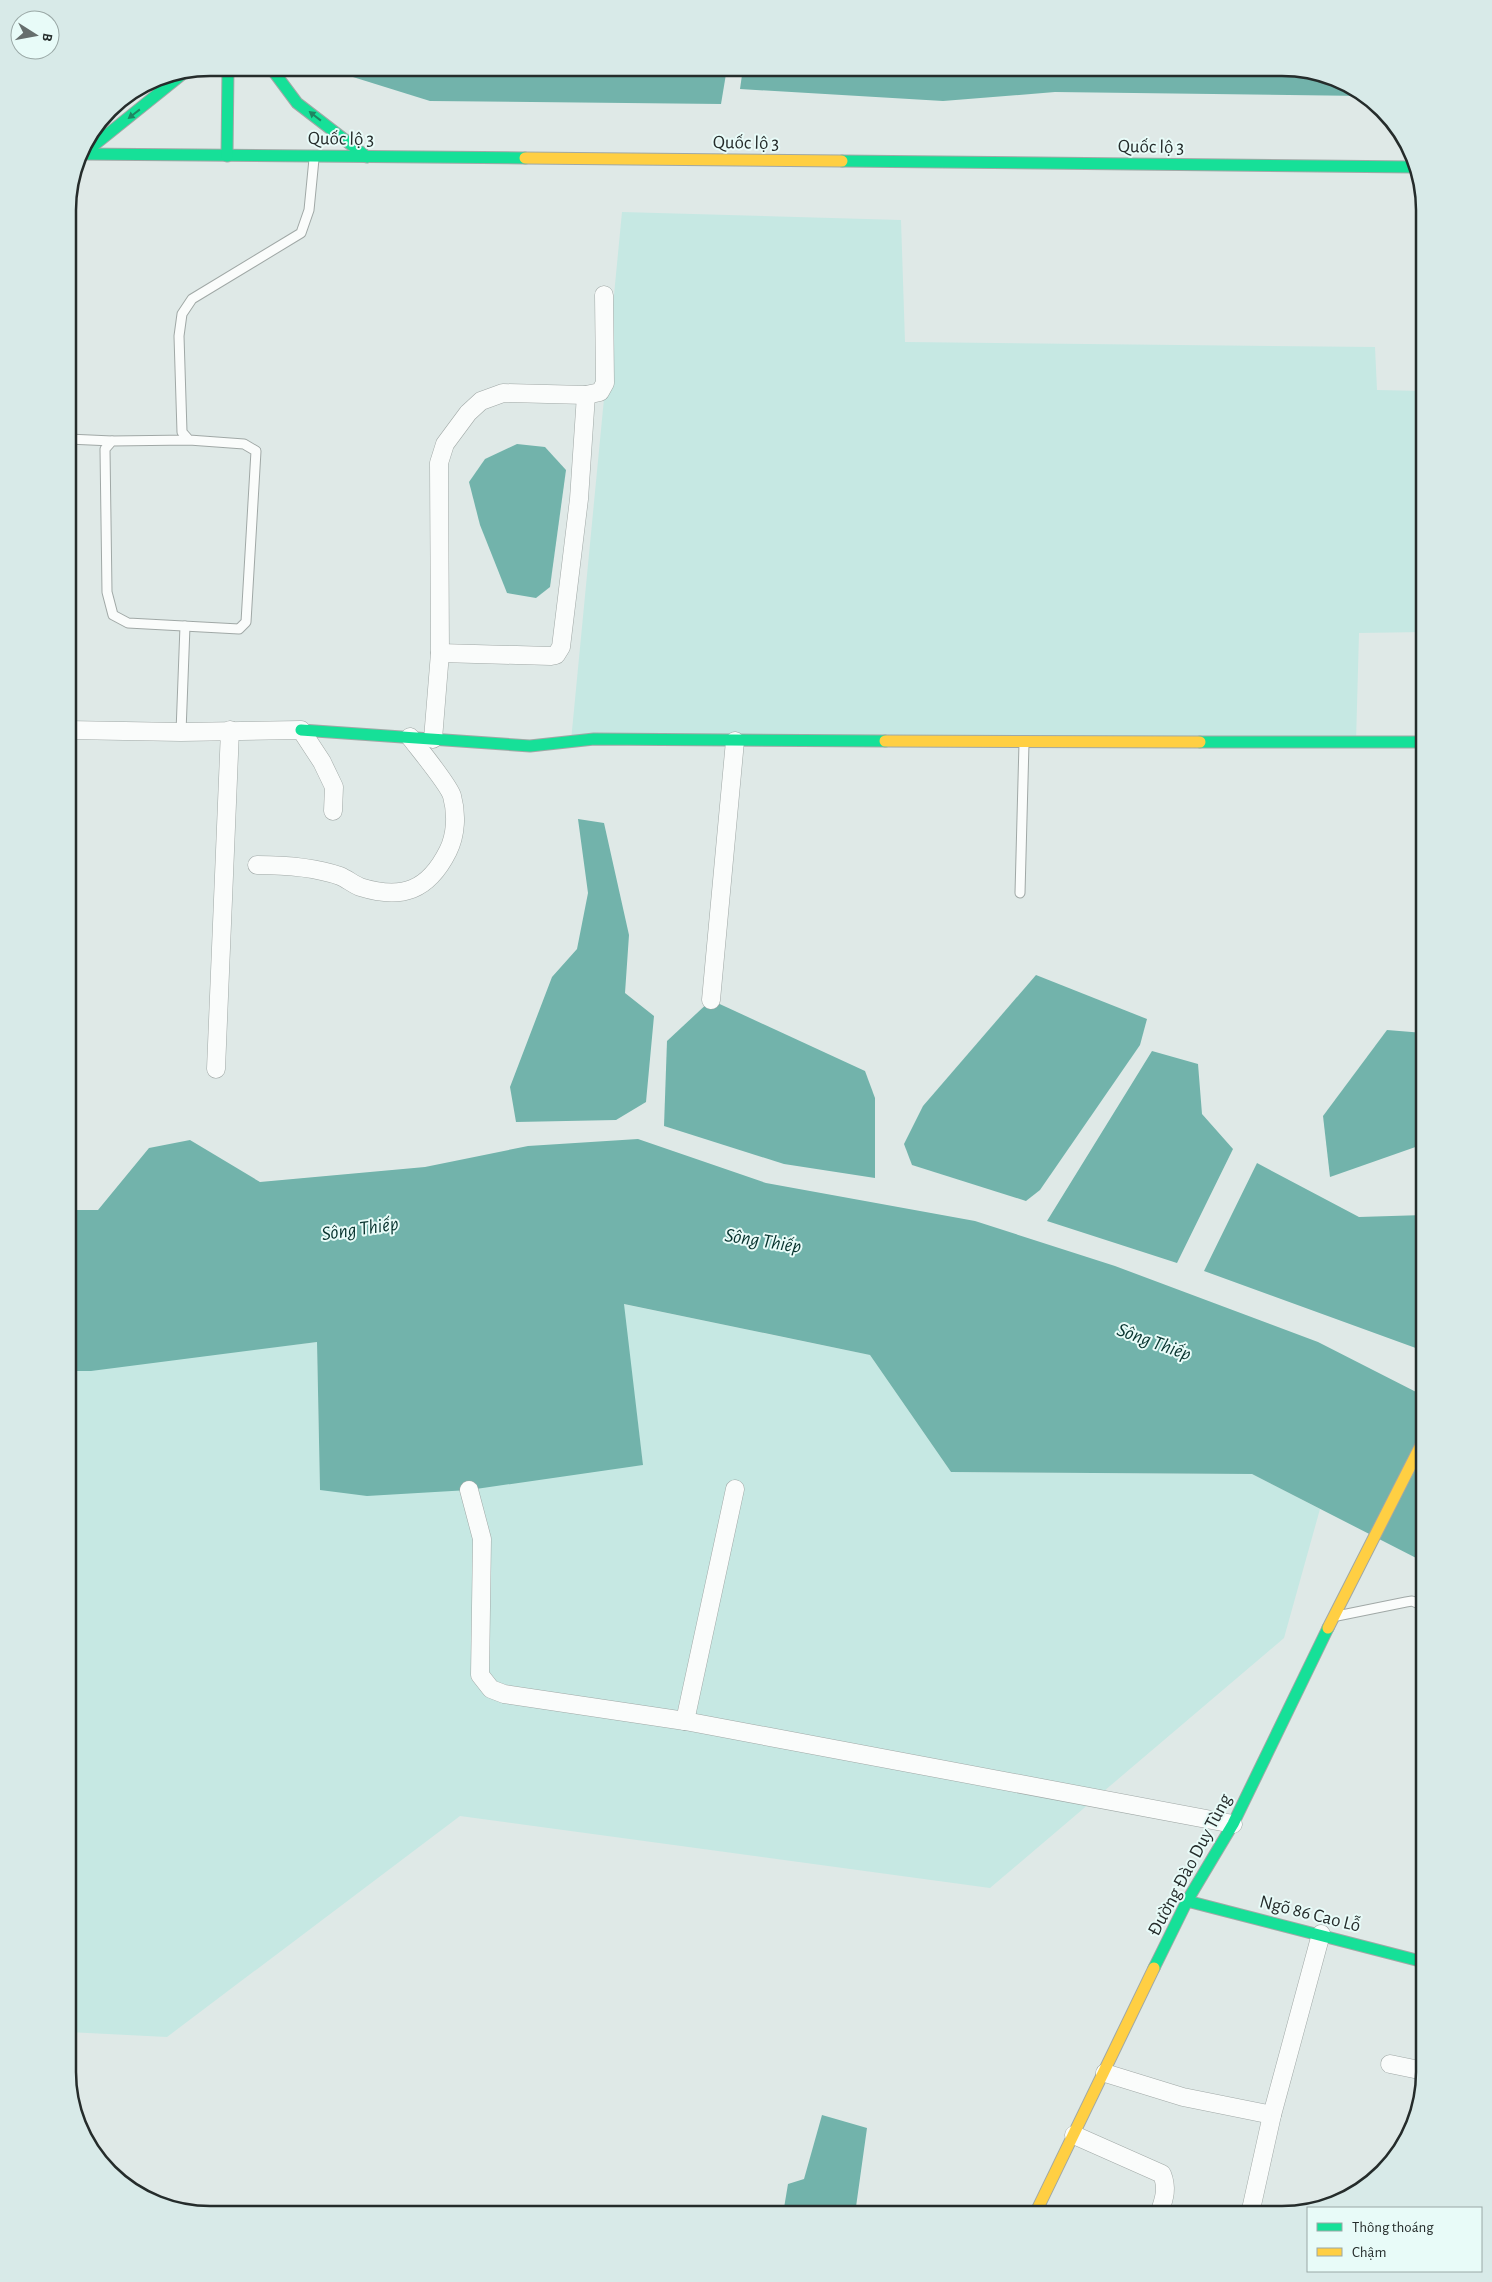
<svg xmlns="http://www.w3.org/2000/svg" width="1492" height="2282" viewBox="0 0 1492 2282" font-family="'Alegreya Sans',sans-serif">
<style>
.green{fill:#c6e8e3}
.water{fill:#72b3ab}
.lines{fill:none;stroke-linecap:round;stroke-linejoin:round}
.lane-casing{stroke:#a0a8a6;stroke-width:11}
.street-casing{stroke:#a0a8a6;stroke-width:19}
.fast-casing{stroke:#a0a8a6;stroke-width:13}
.slow-casing{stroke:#a0a8a6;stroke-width:13}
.lane{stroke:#fafcfb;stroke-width:9}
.street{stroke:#fafcfb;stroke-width:18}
.fast{stroke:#16e098;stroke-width:11}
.slow{stroke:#ffcf43;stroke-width:11}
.oneway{fill:#1e8662}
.labels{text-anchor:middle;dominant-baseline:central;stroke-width:4;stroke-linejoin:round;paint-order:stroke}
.street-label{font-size:19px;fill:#252c2b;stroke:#e8fbf8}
.water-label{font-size:20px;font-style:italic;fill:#07332e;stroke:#e8fbf8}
.rim{fill:none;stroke:#252c2b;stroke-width:2.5}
</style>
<rect width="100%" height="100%" fill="#dfe9e7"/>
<!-- green -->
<g class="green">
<path d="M622,212l279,8 4,122 470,5 2,43 47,1v241l-65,1 -3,109 -785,-1z"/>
<path d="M623,1304l247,51 81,117 301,2 68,35 -36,129 -294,250 -530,-72 -293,221 -99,-5v-661l249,-29 3,148 323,-25z"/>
</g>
<!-- water -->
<g class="water">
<path d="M324,68h403l-6,36 -291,-3z"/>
<path d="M743,68h548l70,23 4,5 -310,-4 -112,9 -203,-12z"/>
<path d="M517,444l28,3 21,23 -16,117 -14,11 -29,-5 -27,-68 -11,-43 16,-23z"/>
<path d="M578,819l26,4 25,112 -4,58 29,23 -8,86 -30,18 -100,2 -6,-35 42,-110 25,-28 11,-56z"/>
<path d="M1036,975l111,44 -7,26 -100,145 -14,11 -114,-36 -8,-21 19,-38z"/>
<path d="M711,1000l154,71 10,27v80l-91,-14 -120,-38 3,-85z"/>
<path d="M1387,1030l37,3v111l-94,33 -7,-61z"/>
<path d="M1152,1051l46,13 4,50 31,35 -56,114 -130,-42z"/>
<path d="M638,1139l128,44 209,38 140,45 203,76 106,54v166l-172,-88 -301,-2 -81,-117 -246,-51 19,161 -174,25 -102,6 -47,-6 -3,-148 -226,29h-23v-161h30l51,-62 41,-8 70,42 165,-15 103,-21z"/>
<path d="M1257,1163l102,54 65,-2v136l-220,-80z"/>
<path d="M822,2115l45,13 -12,86h-72l5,-30 16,-5z"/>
</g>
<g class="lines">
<!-- lane casing -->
<g class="lane-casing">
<g id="lane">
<path d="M68,439l44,2"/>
<path d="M189,440l-77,1 -7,8 2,143 6,23 15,8 111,6 7,-7 10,-171 -12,-7 -55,-4 -7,-8 -3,-96 3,-22 10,-15 109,-66 8,-23 5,-51"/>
<path d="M181,732l4,-106"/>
<path d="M1020,893l4,-150"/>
<path d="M1337,1616l69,-14 6,-1 12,5"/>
</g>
</g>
<!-- street casing -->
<g class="street-casing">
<g id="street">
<path d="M440,653l111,3 5,-1 5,-8 18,-148 7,-104"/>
<path d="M68,730l113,2 120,-2 21,32 12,25 -1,24"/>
<path d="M433,739l7,-86 -1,-190 6,-19 23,-31 13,-12 22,-8 83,2 14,-3 5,-9 -1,-88"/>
<path d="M257,865c27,0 57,2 83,11 7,3 13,8 20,11 42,13 68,4 88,-36 8,-16 9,-37 4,-55 -3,-11 -33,-47 -42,-59"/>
<path d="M711,1000l24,-259"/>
<path d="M216,1069l14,-339"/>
<path d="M469,1490l13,49 -2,136 11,14 13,5 181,27 548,103"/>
<path d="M685,1721l50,-232"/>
<path d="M1390,2064l34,7"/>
<path d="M1105,2073l78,24 89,18"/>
<path d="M1074,2135l88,39c6,15 2,25 -3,40"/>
<path d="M1250,2214l22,-99 49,-181"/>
</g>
</g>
<!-- fast casing -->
<g class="fast-casing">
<g id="fast">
<path d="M271,68l26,35 70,54"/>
<path d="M80,154l445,4"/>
<path d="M83,154l102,-82"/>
<path d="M227,156l1,-88"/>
<path d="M842,161l571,6"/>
<path d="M301,730l229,16 64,-7 291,2"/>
<path d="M1200,742h224"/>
<path d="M1187,1901l237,61"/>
<path d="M1154,1968l33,-67 46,-77 95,-196"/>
</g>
</g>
<!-- slow casing -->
<g class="slow-casing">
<g id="slow">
<path d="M525,158l317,3"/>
<path d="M885,741l315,1"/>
<path d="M1328,1628l96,-189"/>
<path d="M1035,2214l119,-246"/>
</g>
</g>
<!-- lane -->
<use href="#lane" class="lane"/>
<!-- street -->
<use href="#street" class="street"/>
<!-- fast -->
<use href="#fast" class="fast"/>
<!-- slow -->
<use href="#slow" class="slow"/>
</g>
<!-- one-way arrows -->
<defs><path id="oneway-solid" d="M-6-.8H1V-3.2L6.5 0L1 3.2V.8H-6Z" transform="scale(1.25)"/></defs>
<g class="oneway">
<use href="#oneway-solid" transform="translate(134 114) rotate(142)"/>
<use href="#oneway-solid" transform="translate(315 116) rotate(-142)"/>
</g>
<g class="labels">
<!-- street labels -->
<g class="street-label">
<text transform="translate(341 139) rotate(1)">Quốc lộ 3</text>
<text transform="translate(746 143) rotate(1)">Quốc lộ 3</text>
<text transform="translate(1151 147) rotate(1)">Quốc lộ 3</text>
<text transform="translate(1190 1865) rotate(-62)">Đường Đào Duy Tùng</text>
<text transform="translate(1310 1914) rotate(14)">Ngõ 86 Cao Lỗ</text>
</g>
<!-- water labels -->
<g class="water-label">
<text transform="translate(360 1229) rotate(-8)">Sông Thiếp</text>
<text transform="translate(763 1241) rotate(9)">Sông Thiếp</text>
<text transform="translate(1154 1342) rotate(20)">Sông Thiếp</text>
</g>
</g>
<!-- crop -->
<path d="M0 0H1492V2282H0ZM210 76H1282A134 134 0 0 1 1416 210V2072A134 134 0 0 1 1282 2206H210A134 134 0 0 1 76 2072V210A134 134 0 0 1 210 76Z" fill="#d8eae8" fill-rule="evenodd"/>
<path class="rim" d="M210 76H1282A134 134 0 0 1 1416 210V2072A134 134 0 0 1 1282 2206H210A134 134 0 0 1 76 2072V210A134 134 0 0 1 210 76Z"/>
<!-- legend -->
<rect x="1307" y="2207" width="175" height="65" fill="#e8fbf8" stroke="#9aa8a6"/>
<rect x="1317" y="2223" width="25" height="8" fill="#16e098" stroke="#9aa8a6"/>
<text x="1352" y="2232" font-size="15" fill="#252c2b">Thông thoáng</text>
<rect x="1317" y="2248" width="25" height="8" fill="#ffcf43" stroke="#9aa8a6"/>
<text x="1352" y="2257" font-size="15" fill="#252c2b">Chậm</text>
<!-- north arrow -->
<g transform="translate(35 35) rotate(101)"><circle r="24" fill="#e8fbf8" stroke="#9aa8a6"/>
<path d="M0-4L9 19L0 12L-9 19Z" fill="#666e6d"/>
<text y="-8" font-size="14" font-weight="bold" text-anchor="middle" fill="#252c2b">B</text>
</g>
</svg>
